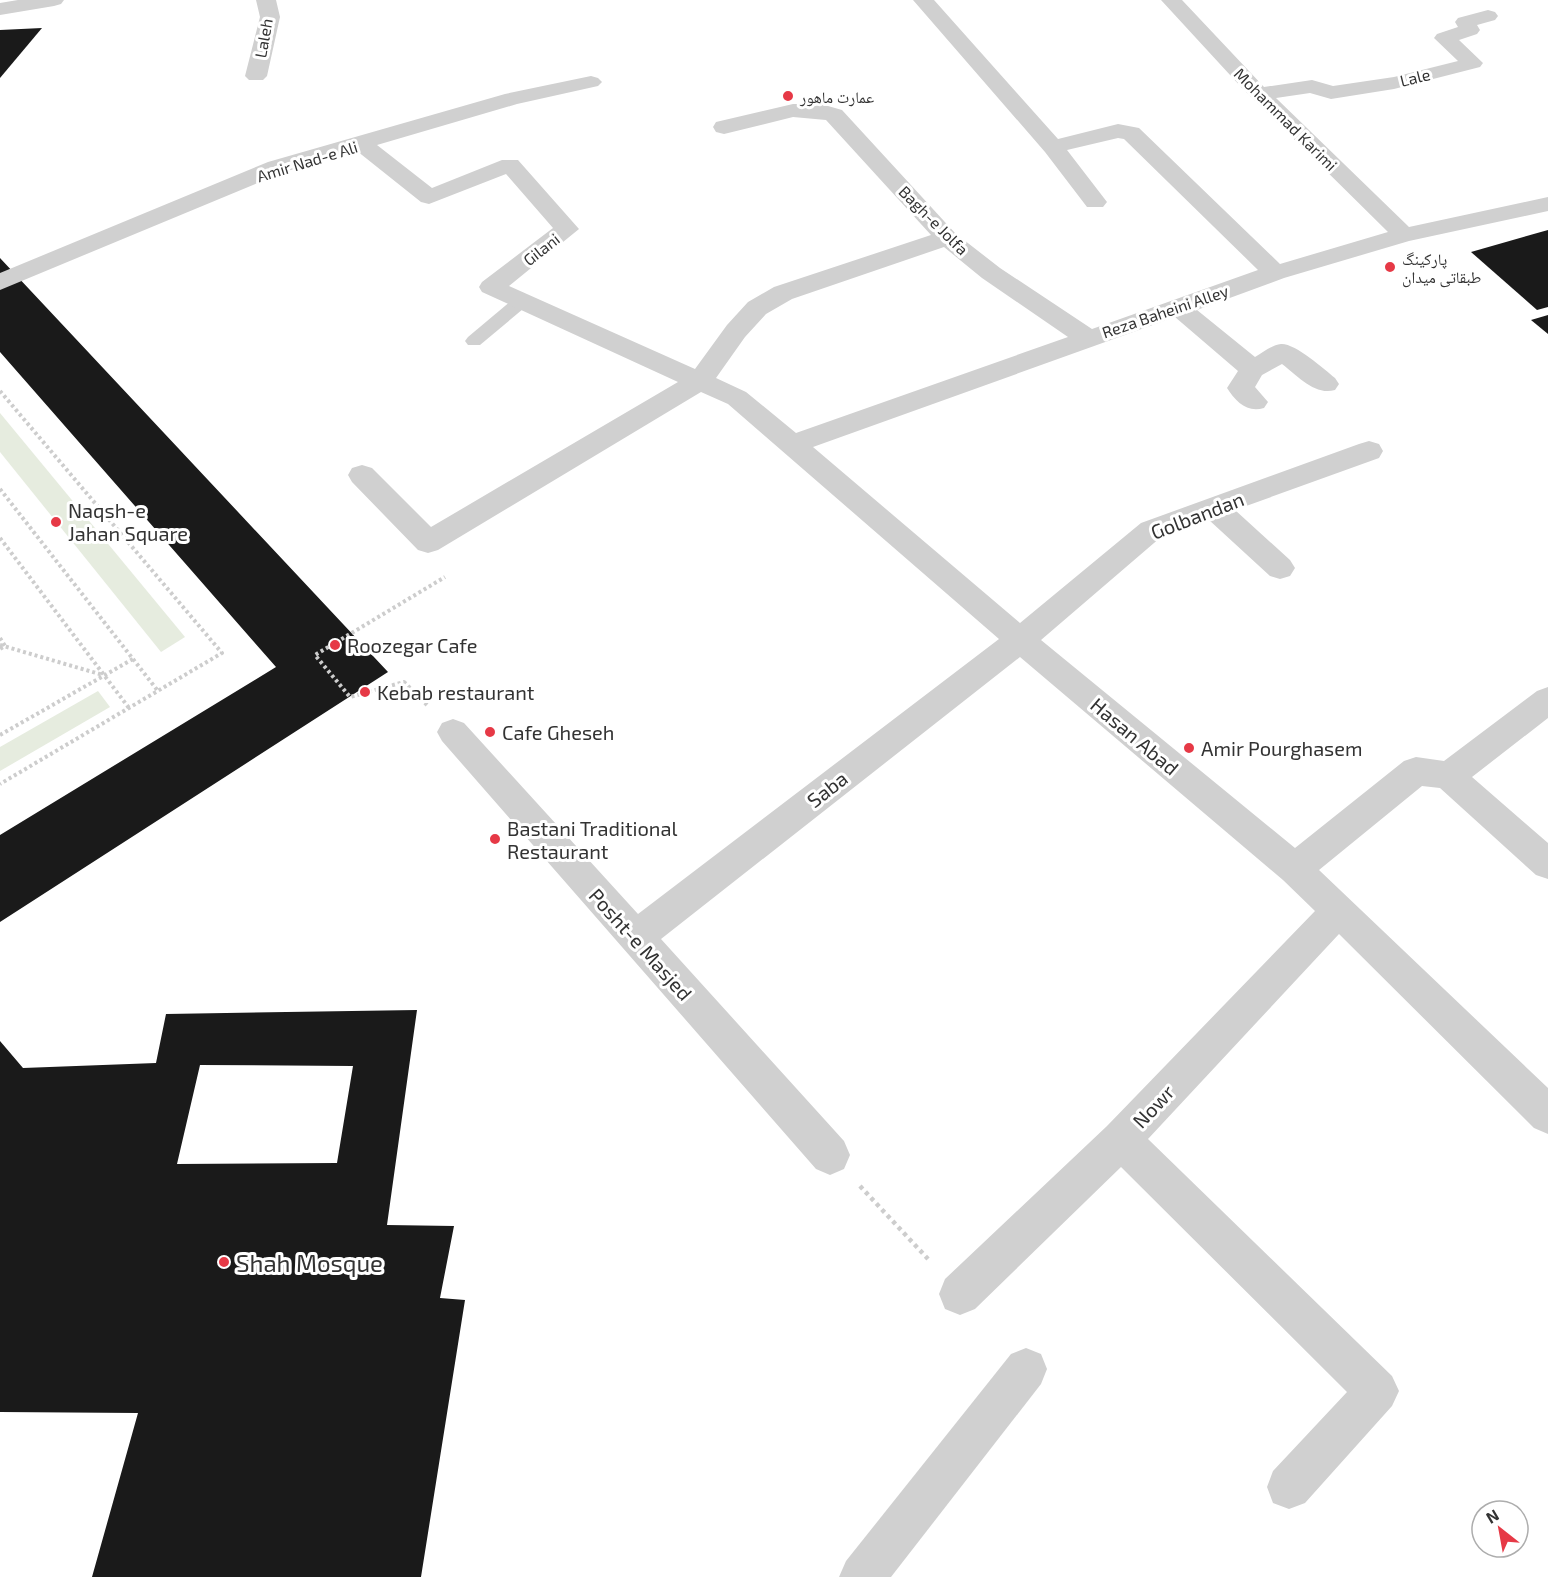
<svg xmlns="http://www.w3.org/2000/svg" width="1548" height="1577" viewBox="0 0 1548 1577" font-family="'Exo 2','Noto Naskh Arabic',sans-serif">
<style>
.green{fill:#e6ecdf}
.building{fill:#1a1a1a;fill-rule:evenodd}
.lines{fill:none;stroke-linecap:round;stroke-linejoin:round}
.path-far1{stroke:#cdcdcd;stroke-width:4;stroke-dasharray:3 3;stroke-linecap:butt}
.path{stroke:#cdcdcd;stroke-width:4.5;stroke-dasharray:4 4;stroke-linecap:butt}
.lane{fill:#d0d0d0;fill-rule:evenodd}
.street{fill:#d0d0d0;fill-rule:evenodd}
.poi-dot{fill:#e63946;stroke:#fff;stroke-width:2}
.labels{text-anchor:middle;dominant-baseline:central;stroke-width:6;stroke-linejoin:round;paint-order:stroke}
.far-street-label{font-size:16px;fill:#333;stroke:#fff}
.far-poi-label{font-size:16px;fill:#333;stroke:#fff;text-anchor:start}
.poi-label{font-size:20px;fill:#333;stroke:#fff;text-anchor:start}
.street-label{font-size:20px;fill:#333;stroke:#fff}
.near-poi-label{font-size:24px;fill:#333;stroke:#fff;text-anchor:start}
</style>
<rect width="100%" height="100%" fill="#fff"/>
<!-- green -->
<g class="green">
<path d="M0,413l185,224 -24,15 -161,-200z"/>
<path d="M98,691l12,16 -110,64v-24z"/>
</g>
<!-- building -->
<g class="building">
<path d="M42,28l-42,50v-48z"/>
<path d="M1548,230v77l-11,3 -66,-58z"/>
<path d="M0,258l388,414 -388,250v-87l276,-168 -276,-315z"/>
<path d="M1548,315v19l-17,-14z"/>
<path d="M417,1010l-30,215 67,1 -14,72 25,2 -44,277h-329l46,-164 -138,-1v-371l23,27 133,-5 10,-49zM200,1065l153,1 -16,97 -160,1z"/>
</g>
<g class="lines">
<!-- path-far1 -->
<g class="path-far1">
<path d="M0,391l222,262 -222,131"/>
<path d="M0,489l133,170 -133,76"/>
<path d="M0,538l129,170"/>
<path d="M0,638l5,8 -5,3"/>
<path d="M0,645l103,30"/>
<path d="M133,659l25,32"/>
<path d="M427,705l-23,-23 -54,15 -35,-42 130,-78"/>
</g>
<!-- path -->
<path class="path" d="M860,1186l68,73"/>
<!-- lane -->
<path class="lane" d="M523,295l8,5 -2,4 -49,41h-12l-3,-4 3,-4 49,-41z"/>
<!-- street -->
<g class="street">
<path d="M18,0h46l-3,4 -7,2 -54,9v-12z"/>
<path d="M256,0h20l4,17 -13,59 -4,4h-14l-4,-4 15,-59z"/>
<path d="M913,0h21l124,139 60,-15 21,4 141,136 108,-32 -146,-144 -81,-88h21l82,87 48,-7 21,6 61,-9 64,-16 -24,-23 3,-4 21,-7 -3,-5 3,-4 30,-8 7,2 3,4 -3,4 -18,5 3,5 -3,4 -18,6 24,23 -3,4 -86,22 -63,10 -21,-6 -34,5 133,129 139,-30v14l-139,30 -125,37 -87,32 58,47c8,-5 17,-12 26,-13 14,-1 43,25 54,34l4,6 -4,6c-20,6 -37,-14 -53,-26l-20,11 -7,12 13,15 -4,6c-17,5 -28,-6 -37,-20l11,-17 -63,-54 -362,130 207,176 121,-100 218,-79 10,-3 10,3 4,7 -4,7 -144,52 55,50 5,8 -5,8 -10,3 -10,-3 -61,-56 -48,17 -120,103 254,208 109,-87 12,-4 28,4 93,-70 11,-4v31l-76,59 76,66v36l-12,-4 -96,-87 -18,-2 -103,84 229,218v46l-14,-6 -195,-194 -191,205 244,237 7,15 -7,15 -87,97 -16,6 -16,-6 -6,-16 6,-16 74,-79 -226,-225 -146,142 -15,6 -15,-6 -6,-15 6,-15 162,-153 208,-215 -32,-31 -263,-223 -359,282 183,202 6,14 -6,14 -14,6 -14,-6 -374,-428 -5,-9 5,-9 11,-4 11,4 174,191 361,-275 -271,-235 -27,-12 -263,158 -10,3 -10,-3 -66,-68 -4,-7 4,-7 10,-3 10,3 59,59 247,-145 -196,-90 -3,-5 3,-5 71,-54 -47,-54 -77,30 -8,-2 -64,-51 -73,21 -284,118v-17l268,-111 237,-68 86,-18 7,2 4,4 -4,4 -81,18 -140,41 55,43 70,-28h16l61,69 -70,57 186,83 32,-44 21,-23 26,-15 157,-52 -105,-115 -33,-3 -69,17 -8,-2 -3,-5 3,-5 77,-18h28l21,6 113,123 45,35 92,61 166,-59 -134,-131 -6,-1 -51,12 40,52 -4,5h-16l-42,-55zM944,247l38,31 86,59 -272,96 -50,-41 -30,-14 29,-41 21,-23 26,-15z"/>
<path d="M1026,1348l15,6 6,15 -6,15 -150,193h-52l7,-16 165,-207z"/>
</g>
</g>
<!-- markers -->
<g class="poi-dot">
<circle cx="788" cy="96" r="6"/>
<circle cx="1390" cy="267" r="6"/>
<circle cx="56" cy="522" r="6"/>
<circle cx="335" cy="645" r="6"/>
<circle cx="365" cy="692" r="6"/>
<circle cx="490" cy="732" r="6"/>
<circle cx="1189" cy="748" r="6"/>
<circle cx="495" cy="839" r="6"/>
<circle cx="224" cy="1262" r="6"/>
</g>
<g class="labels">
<!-- far-street labels -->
<g class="far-street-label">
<text transform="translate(263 38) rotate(-80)">Laleh</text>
<text transform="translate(1415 77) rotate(-14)">Lale</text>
<text transform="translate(1286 119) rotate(45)">Mohammad Karimi</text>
<text transform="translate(307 161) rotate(-17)">Amir Nad-e Ali</text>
<text transform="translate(934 220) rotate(45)">Bagh-e Jolfa</text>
<text transform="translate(541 249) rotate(-38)">Gilani</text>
<text transform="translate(1165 311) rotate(-19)">Reza Baheini Alley</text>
</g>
<!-- far-poi labels -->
<g class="far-poi-label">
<text x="800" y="96">عمارت ماهور</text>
<text x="1402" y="258">پارکینگ<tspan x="1402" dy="18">طبقاتی میدان</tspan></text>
</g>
<!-- poi labels -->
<g class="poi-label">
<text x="68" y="510">Naqsh-e<tspan x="68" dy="23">Jahan Square</tspan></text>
<text x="347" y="645">Roozegar Cafe</text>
<text x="377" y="692">Kebab restaurant</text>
<text x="502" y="732">Cafe Gheseh</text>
<text x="1201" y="748">Amir Pourghasem</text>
<text x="507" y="828">Bastani Traditional<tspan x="507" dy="23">Restaurant</tspan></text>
</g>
<!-- street labels -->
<g class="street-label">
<text transform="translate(1197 515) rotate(-21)">Golbandan</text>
<text transform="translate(1135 736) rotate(40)">Hasan Abad</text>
<text transform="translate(827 789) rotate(-38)">Saba</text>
<text transform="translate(641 944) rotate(48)">Posht-e Masjed</text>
<text transform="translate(1153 1106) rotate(-47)">Nowr</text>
</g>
<!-- near-poi labels -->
<g class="near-poi-label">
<text x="236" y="1262">Shah Mosque</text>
</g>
</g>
<!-- north arrow -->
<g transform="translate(1500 1529) rotate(329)"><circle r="28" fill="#ffffff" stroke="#adadad" stroke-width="1.5"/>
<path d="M0-4.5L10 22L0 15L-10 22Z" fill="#e63946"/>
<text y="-9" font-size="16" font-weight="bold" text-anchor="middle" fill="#333333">N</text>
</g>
</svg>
